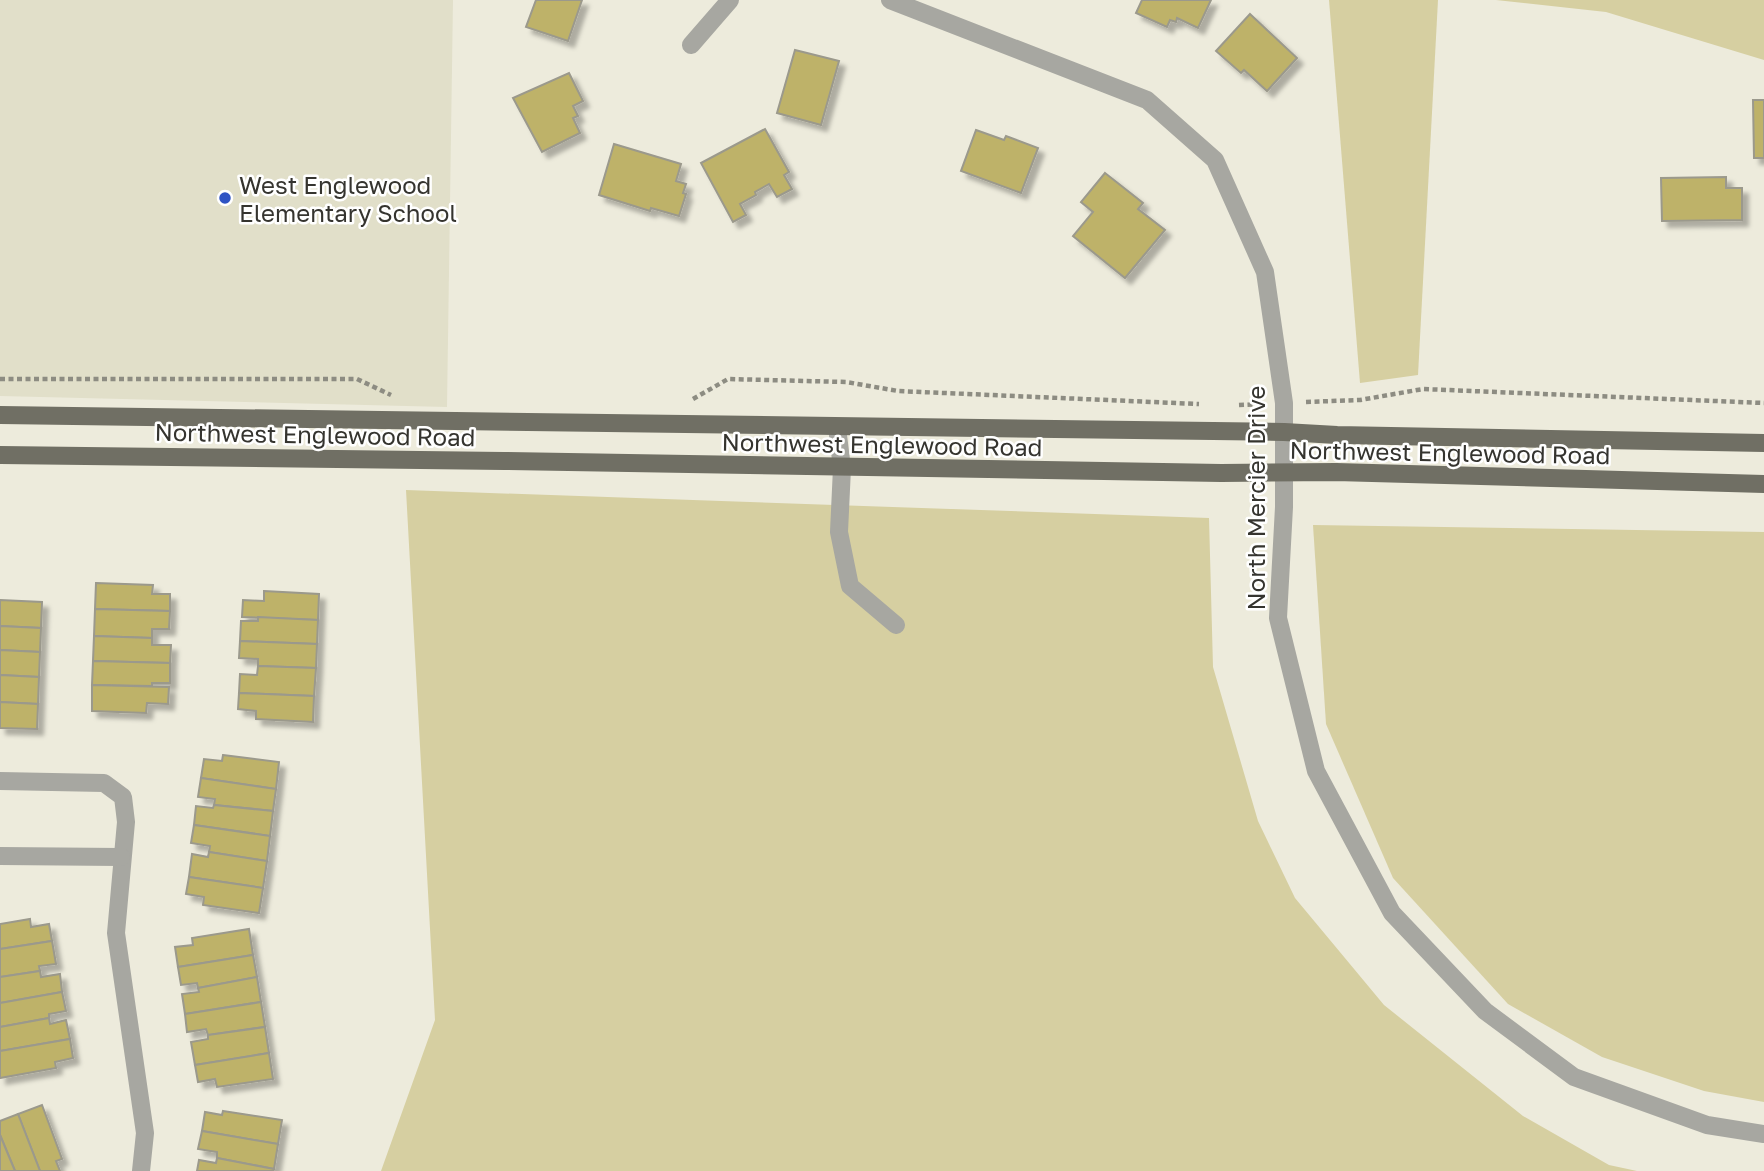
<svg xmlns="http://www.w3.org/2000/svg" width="1764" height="1171" viewBox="0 0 1764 1171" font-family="'Golos Text',sans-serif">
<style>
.built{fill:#e1dfc9}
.green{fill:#d6cfa1}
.building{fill:#beb269;stroke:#9b998c;stroke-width:2;filter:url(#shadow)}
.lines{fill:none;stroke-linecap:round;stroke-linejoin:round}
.path{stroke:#8d8c82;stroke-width:4.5;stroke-dasharray:5 3.5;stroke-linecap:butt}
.minor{stroke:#a7a7a1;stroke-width:18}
.major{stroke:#706f64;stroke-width:18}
.poi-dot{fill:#2e53c3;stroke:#fff;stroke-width:2.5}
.labels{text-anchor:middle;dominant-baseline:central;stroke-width:5;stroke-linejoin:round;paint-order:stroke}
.poi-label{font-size:24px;fill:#35342f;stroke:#fff;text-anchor:start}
.street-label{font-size:24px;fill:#35342f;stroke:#fff}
</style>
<defs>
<filter id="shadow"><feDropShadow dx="6" dy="6" stdDeviation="2" flood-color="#0004"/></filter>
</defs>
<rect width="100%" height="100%" fill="#edebdc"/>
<!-- built -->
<path class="built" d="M0,0h453l-6,407 -447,-11z"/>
<!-- green -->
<g class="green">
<path d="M1329,0h109l-20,375 -58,8z"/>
<path d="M1496,0h268v60l-158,-48z"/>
<path d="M406,490l803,28 4,149 45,154 37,77 89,107 139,111 86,49 28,6h-1256l54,-151z"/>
<path d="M1313,525l451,7v570l-60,-11 -102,-34 -94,-53 -115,-126 -67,-154z"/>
</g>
<!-- building -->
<g class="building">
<path d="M536,0h46l-14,41 -42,-14z"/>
<path d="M1142,0h69l-13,28 -21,-10 -1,4 -6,-2 -3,7 -31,-14z"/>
<path d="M1250,14l47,44 -30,33 -23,-21 -3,3 -25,-22z"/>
<path d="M795,50l44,11 -18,64 -44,-12z"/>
<path d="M569,73l14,28 -10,5 5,10 -5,2 7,15 -38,19 -29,-54z"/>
<path d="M1753,100h11v58h-10z"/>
<path d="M765,129l24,43 -5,3 8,14 -15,8 -8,-13 -14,8 1,3 -16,9 6,11 -13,7 -32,-59z"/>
<path d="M976,130l28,10 2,-4 32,12 -17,45 -60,-22z"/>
<path d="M614,144l67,20 -5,17 10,3 -3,9 3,1 -7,22 -28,-8 -1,3 -51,-16z"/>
<path d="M1105,173l38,30 -5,6 27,21 -40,48 -52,-42 20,-24 -12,-10z"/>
<path d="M1726,177v11h16v32l-80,1 -1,-43z"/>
<path d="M96,583l57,2 -1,9h18v17l-75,-2z"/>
<path d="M264,591l55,3 -1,26 -76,-3 1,-17 21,1z"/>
<path d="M0,600l42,2 -1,26 -41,-2z"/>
<path d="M95,609l75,2 -1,18h-17v9l-58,-2z"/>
<path d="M258,617l60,3 -1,24 -77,-3 1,-20h17z"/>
<path d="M0,626l41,2 -1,24 -40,-2z"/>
<path d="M94,636l58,2v7h19l-1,18 -77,-2z"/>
<path d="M240,641l77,3 -1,24 -58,-2v-7l-19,-1z"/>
<path d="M0,650l40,2 -1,25 -39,-2z"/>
<path d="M93,661l77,2v20h-18v3l-60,-1z"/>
<path d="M258,666l58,2 -2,28 -75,-3 1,-19 17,1z"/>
<path d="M0,675l39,2 -1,27 -38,-2z"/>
<path d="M92,685l77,2 -1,17 -21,-1 -1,10 -54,-2z"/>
<path d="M239,693l75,3 -1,26 -57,-3v-8l-18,-2z"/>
<path d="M0,702l38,2 -1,25 -37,-1z"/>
<path d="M223,755l56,7 -3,27 -75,-11 3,-19 18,2z"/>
<path d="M201,778l75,11 -3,22 -59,-6 1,-6 -17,-2z"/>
<path d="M214,805l59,6 -3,25 -76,-11 2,-19 17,2z"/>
<path d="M194,825l76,11 -3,25 -58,-9 1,-6 -19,-3z"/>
<path d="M209,852l58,9 -4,27 -74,-11 3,-23 16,3z"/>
<path d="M189,877l74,11 -4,25 -56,-8 1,-8 -18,-3z"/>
<path d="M30,919l1,8 18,-3 3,17 -52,8v-25z"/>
<path d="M249,929l4,26 -75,12 -3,-20 18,-2 -1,-7z"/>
<path d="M52,941l4,23 -17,2 1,5 -40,6v-28z"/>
<path d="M253,955l4,22 -59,11 -1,-5 -16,2 -3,-18z"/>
<path d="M40,971l1,6 19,-3 2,18 -62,11v-26z"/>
<path d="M257,977l4,25 -76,12 -3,-20 17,-2 -1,-4z"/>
<path d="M62,992l4,19 -17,3v4l-49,9v-24z"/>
<path d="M261,1002l4,25 -57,8 -2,-6 -19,3 -2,-18z"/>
<path d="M49,1018l1,6 16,-4 4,19 -70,12v-24z"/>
<path d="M265,1027l4,26 -74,12 -4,-23 17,-3v-4z"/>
<path d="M70,1039l3,19 -18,4 1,6 -56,10v-27z"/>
<path d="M269,1053l4,26 -56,8 -2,-8 -17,3 -3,-17z"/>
<path d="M42,1105l20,54 -6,2 4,10h-20l-22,-57z"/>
<path d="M223,1111l59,9 -4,24 -76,-13 3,-19 17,3z"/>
<path d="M18,1114l22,57h-25l-15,-36v-14z"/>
<path d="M202,1131l76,13 -4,25 -57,-11v-6l-19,-3z"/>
<path d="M0,1135l15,36h-15z"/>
<path d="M217,1158l57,11 -1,2h-76l2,-11 17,3z"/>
</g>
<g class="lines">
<!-- path -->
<g class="path">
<path d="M0,379h357l34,16"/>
<path d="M693,399l35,-20 118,3 52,9 301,13"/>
<path d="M1306,402l54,-2 63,-11 341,14"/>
<path d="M1239,405l23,-1"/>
</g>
<!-- minor -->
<g class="minor">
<path d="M890,0l257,100 68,60 50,112 19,131v104l-6,111 38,153 76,142 93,98 89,66 133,48 57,9"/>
<path d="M691,45l39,-45"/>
<path d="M837,427l5,41 -3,64 11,54 46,39"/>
<path d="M0,781l104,2 19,14 3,25 -10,111 29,200 -4,38"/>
<path d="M0,856l121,1"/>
</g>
<!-- major -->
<g class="major">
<path d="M0,415l1284,17 53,3 427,8"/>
<path d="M0,455l504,6 717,12 115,-1 428,12"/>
</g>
</g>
<!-- markers -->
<circle class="poi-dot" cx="225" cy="198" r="7"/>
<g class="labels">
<!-- poi labels -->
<g class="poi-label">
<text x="239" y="184">West Englewood<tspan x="239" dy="28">Elementary School</tspan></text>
</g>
<!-- street labels -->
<g class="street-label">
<text transform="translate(315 434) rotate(1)">Northwest Englewood Road</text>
<text transform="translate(882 444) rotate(1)">Northwest Englewood Road</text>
<text transform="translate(1450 452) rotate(1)">Northwest Englewood Road</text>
<text transform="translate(1255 498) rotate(-90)">North Mercier Drive</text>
</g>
</g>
</svg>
